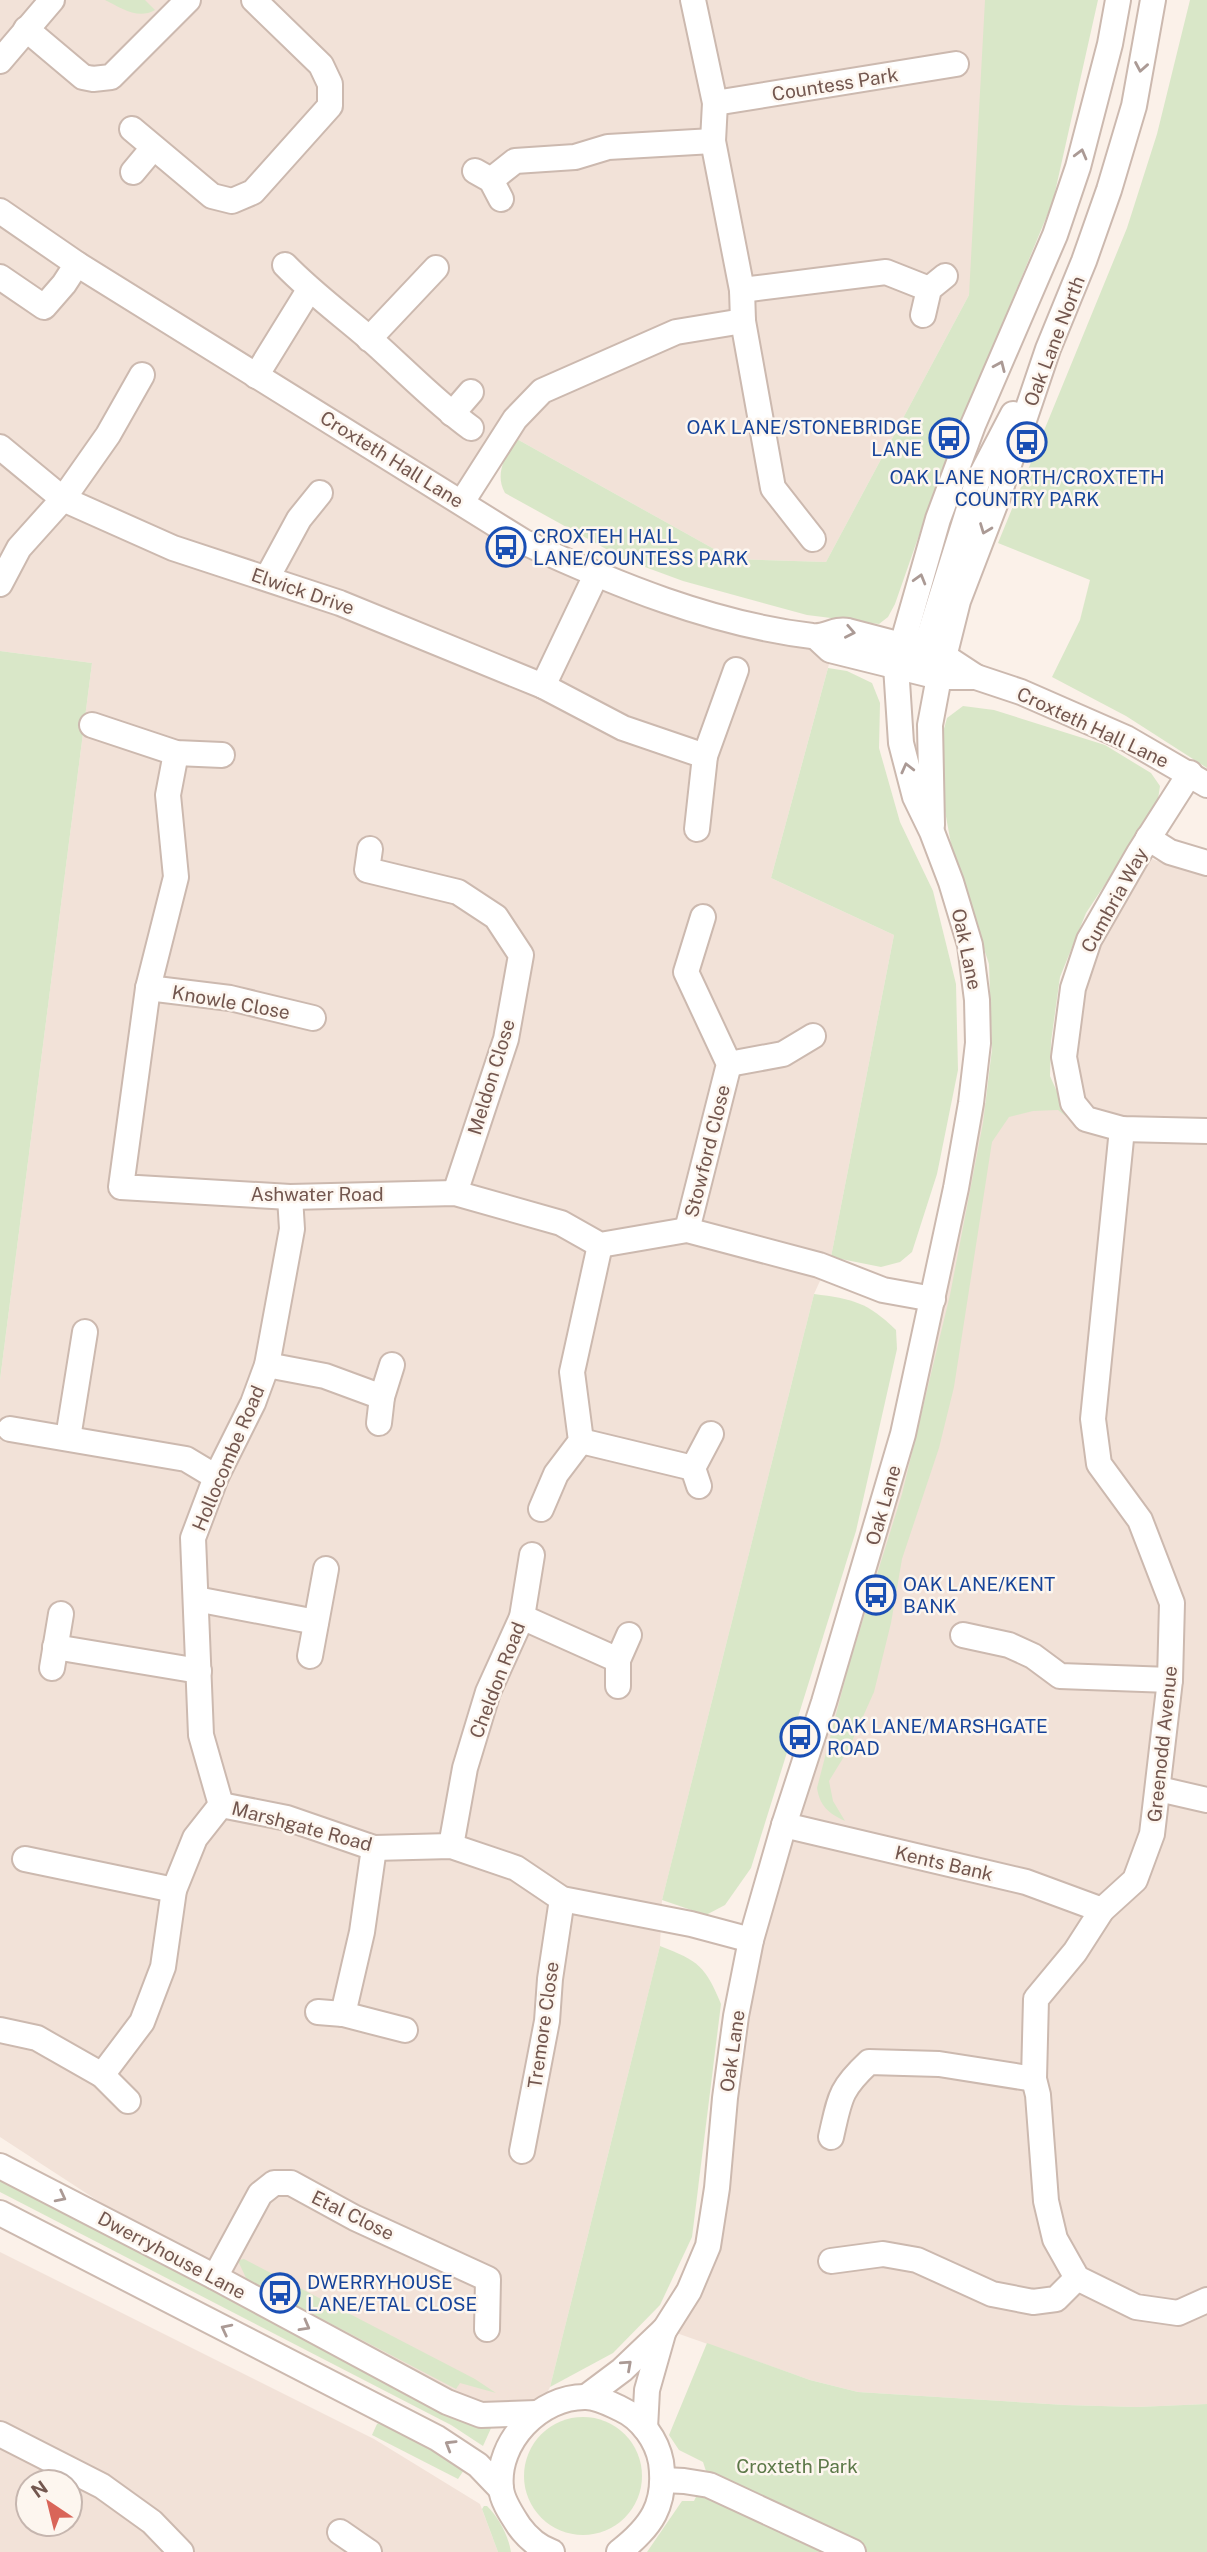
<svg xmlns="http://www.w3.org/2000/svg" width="1207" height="2552" viewBox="0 0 1207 2552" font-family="'Public Sans',sans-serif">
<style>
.residential{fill:#f2e2d8;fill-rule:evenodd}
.green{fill:#d9e7c8}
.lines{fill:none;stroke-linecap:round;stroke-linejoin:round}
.minor-casing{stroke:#ccb9af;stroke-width:28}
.minor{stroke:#fff;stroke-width:24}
.oneway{stroke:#ab9a95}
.labels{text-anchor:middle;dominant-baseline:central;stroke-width:5;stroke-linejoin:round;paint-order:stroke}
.street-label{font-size:19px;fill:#73574f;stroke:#fdf6ef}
.transit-label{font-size:19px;fill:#164399;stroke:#fdf6ef;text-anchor:start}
.park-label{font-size:19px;fill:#5c7848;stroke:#fdf6ef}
</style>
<rect width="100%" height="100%" fill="#fbf1e9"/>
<!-- residential -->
<g class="residential">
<path d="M0,0h1012l-43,295 -143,267 -94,-3 -217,-121 -52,64 133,73 239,67 -64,236 123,57 -63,322 -17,37 -152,606 -2,46 -110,441 -13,26 -56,2 -266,-138 -215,-140v-757l92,-717 -92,-12z"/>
<path d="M1139,853l18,8 14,1 36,11v1531l-70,3 -72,-2 -207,-13 -48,-12 -145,-51 24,-38 47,-275 129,-450 106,-463h102v-115z"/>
<path d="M0,2252l374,187 106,65 18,48h-498zM28,2482h42v42h-42z"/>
</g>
<!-- green -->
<g class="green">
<path d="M105,0h40l10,10c-17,10 -34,-2 -50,-10z"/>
<path d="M985,0h113l-45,201 -113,274 -45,129 -7,13 -9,7 -72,-9 -124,-34 -57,-21 -121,-67c-11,-20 1,-36 10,-55l217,121 94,3 143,-267z"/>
<path d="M1190,0h17v768l-81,-52 -74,-39 28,-57 10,-40 -92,-37 129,-315 30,-94z"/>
<path d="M0,651l92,12 -92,717z"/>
<path d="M828,668l19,3 25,12 8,20 -1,45 21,74 33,69 23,93 2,86 -21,104 -25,78 -12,10 -19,5 -50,-10 63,-322 -123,-57z"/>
<path d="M963,706l31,4 111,35 46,28 9,13 -3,20 -71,107 -26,64 -9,65 -1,34 8,18 19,31 -19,-15 -25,1 -24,6 -17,25 -38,245 -15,61 -37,111 -11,64 -17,69 -26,58 -19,31 4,20 12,20c-17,-8 -25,-15 -28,-33l31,-120 54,-174 48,-199 33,-172 9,-74 -3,-85 -36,-109 -12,-66 -1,-46 7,-25z"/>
<path d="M814,1294c39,5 53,8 82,36l1,19 -41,182 -105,337 -26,37 -19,10 -44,-15z"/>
<path d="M660,1946c39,15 45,20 61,58l-29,233 -32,68 -47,48 -63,34z"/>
<path d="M0,2177l492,249 -9,20 -32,-21 -451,-233z"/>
<path d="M244,2259l231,120 21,14 -36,-10 -4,6 -209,-109 -8,-17v-3z"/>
<path d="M707,2343l103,37 48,12 207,13 72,2 70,-3v148h-560l35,-51h12l13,-27 -4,-12 -24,-12 -10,-15z"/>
<circle cx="583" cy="2476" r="59"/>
<path d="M382,2422l64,35 18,13 -6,9 -86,-44 5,-11z"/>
<path d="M484,2506h3c12,12 21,29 24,46h-13l-16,-43z"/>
</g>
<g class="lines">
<!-- minor casing -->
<g class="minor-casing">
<g id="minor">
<path d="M693,0l22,103 -2,38 29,149 1,31 30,167 40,51"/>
<path d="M26,29l57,48 10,2 18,-2 77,-77"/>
<path d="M0,61l52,-61"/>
<path d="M715,103l241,-39"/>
<path d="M132,129l80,67 20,5 21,-9 77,-86v-22l-9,-19 -67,-65"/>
<path d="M475,171l16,9 10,19"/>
<path d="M133,172l20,-24"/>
<path d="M491,180l24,-19 60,-4 33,-10 105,-6"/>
<path d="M0,211l77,53 447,278c91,42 188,82 288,94 13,2 23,-8 36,-5l96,25 32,21"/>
<path d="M285,265c26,27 56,49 85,74 34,30 65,63 101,89"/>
<path d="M0,277l44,30 20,-23 13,-20"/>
<path d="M742,290l144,-18 43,17"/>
<path d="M923,315l6,-26 16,-13"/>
<path d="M369,339l67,-71"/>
<path d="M256,376l53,-86"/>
<path d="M452,414l19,-22"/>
<path d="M0,447l63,52 110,49 167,55 203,83 80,42 82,28"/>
<path d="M462,502l53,-83 27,-28 134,-59 67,-11"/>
<path d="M267,578l32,-59 21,-26"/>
<path d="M0,584l19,-36 44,-49 45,-64 34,-60"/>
<path d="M816,637l14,13 109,27h37l45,15 105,46 81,47"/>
<path d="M908,657l21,-21 48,-153 36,-69"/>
<path d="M543,686l53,-111"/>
<path d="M92,725l84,28 46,2"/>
<path d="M176,753l-8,42 8,82 -28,111 -27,199 169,10 165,-4 106,30 39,22 87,-15 132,35 64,25 50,9"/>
<path d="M1190,773l-51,80 -50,87 -16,48 -9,69 9,46 13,16 36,10 85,2"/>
<path d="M932,825l-2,-100 9,-48 19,-76 41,-107 49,-145 36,-88 25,-71 25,-84 19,-106"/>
<path d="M697,829l8,-73 31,-86"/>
<path d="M1148,838l22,14 37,11"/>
<path d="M370,849l-3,21 91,22 38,25 25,38 -15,84 -51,154"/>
<path d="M148,988l82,10 83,20"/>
<path d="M729,1064l54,-10 30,-18"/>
<path d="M1122,1129l-29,290 6,45 41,56 32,83 -2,77 -18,154 -17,46 -33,30 -27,42 -39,47 -2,80 4,16 8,106 9,38 22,39 59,29 42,6 29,-13"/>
<path d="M687,1230l42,-166 -43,-92 17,-55"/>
<path d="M267,1365l58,11 57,21"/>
<path d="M379,1423l3,-26 10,-32"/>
<path d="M10,1429l176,30 30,18"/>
<path d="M68,1438l17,-106"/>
<path d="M581,1441l112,27"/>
<path d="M699,1486l-6,-18 18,-34"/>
<path d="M541,1509l15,-35 25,-33 -9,-69 28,-127"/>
<path d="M196,1599l120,23"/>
<path d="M522,1617l96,43"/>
<path d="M963,1635l46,10 24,11 27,20 110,4"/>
<path d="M55,1647l144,24"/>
<path d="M310,1656l16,-87"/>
<path d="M52,1668l9,-54"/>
<path d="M618,1686v-26l11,-25"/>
<path d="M1159,1789l48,11"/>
<path d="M221,1805l-20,-70 -8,-197 23,-61 37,-74 14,-38 25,-136 -2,-32"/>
<path d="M784,1825l242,57 76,28"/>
<path d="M451,1846l14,-78 23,-76 34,-75 10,-62"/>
<path d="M25,1859l149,31"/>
<path d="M318,2012l25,2 62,16"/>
<path d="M343,2014l19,-82 12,-84"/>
<path d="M0,2030l37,8 65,37 26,26"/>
<path d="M102,2075l40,-53 21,-55 11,-77 21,-52 26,-33 66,13 87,30 77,-2 65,22 46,31 129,25 60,16"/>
<path d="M831,2137c9,-39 8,-47 38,-75l70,2 95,15"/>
<path d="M522,2151l25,-130 3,-42 12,-80"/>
<path d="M0,2166l215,111 232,125 34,13 56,-2"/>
<path d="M0,2213l437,225 41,27 23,24"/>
<path d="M831,2261l52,-7 34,6 75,34 41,8 23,-3 21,-21"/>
<path d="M215,2277l45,-83 14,-11h17l64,35 133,61 -1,50"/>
<path d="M586,2397l36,-27 43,-41 24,-38 19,-45 9,-58 8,-90 11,-82 15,-76 33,-115 40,-123 79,-268 53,-246 15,-85 7,-60 -1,-43 -7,-55 -19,-63 -19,-50 -17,-35 -14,-54 -5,-77 42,-147 35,-94 82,-190 23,-68 32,-123 8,-44"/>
<path d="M645,2428l2,-38 17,-60"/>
<path d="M0,2434l102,52 50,36 29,30"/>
<path d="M663,2480l21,1 25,4 144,67"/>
<path d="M340,2532l29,20"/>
<path d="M552,2552c-14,-5 -25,-15 -33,-26 -7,-11 -17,-25 -18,-38 -5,-46 39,-92 85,-91 12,0 24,7 35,12 20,9 36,31 40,53 6,43 -10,65 -42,90"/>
</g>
</g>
<!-- minor -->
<use href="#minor" class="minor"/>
</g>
<!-- one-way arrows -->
<defs><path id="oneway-chevron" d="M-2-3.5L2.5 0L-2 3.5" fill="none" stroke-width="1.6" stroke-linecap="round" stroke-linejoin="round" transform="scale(1.75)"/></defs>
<g class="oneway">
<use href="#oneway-chevron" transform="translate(1141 67) rotate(100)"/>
<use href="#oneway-chevron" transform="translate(1081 154) rotate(-75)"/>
<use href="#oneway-chevron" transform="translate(1000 366) rotate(-66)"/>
<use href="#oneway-chevron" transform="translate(985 529) rotate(111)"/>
<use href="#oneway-chevron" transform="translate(920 579) rotate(-74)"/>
<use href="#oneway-chevron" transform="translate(850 632) rotate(11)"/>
<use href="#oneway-chevron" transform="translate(907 768) rotate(-104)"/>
<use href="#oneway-chevron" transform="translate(61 2197) rotate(27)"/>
<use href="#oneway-chevron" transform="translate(305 2326) rotate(29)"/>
<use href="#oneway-chevron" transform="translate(226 2329) rotate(-153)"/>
<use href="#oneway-chevron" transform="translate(627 2365) rotate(-42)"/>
<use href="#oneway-chevron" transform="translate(450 2445) rotate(-149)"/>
</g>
<!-- icons -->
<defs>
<g id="bus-ring" transform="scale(2.0125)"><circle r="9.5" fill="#fdf6ef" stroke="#1a4fb4" stroke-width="1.5"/><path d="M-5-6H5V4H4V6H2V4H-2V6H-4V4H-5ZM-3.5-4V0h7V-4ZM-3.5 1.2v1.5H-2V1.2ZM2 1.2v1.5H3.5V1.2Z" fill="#1a4fb4"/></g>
</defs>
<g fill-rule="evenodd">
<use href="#bus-ring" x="949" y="438"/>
<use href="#bus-ring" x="1027" y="442"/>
<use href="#bus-ring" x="506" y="547"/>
<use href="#bus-ring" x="876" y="1595"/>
<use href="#bus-ring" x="800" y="1737"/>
<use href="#bus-ring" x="280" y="2293"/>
</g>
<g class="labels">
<!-- street labels -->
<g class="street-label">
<text transform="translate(835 84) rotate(-9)">Countess Park</text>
<text transform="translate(1054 341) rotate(-69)">Oak Lane North</text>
<text transform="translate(392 459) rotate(32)">Croxteth Hall Lane</text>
<text transform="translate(303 591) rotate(19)">Elwick Drive</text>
<text transform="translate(1093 727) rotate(25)">Croxteth Hall Lane</text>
<text transform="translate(1114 900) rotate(-61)">Cumbria Way</text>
<text transform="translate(967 949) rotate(78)">Oak Lane</text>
<text transform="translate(231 1002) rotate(10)">Knowle Close</text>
<text transform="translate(491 1077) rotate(-73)">Meldon Close</text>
<text transform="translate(707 1151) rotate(-76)">Stowford Close</text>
<text x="317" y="1194">Ashwater Road</text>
<text transform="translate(228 1458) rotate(-67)">Hollocombe Road</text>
<text transform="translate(883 1505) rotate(-74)">Oak Lane</text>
<text transform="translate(497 1680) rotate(-69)">Cheldon Road</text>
<text transform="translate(1162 1744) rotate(-84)">Greenodd Avenue</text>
<text transform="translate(302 1826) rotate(15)">Marshgate Road</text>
<text transform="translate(944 1863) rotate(13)">Kents Bank</text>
<text transform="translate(543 2025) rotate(-82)">Tremore Close</text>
<text transform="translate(732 2051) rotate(-82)">Oak Lane</text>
<text transform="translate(353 2215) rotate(26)">Etal Close</text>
<text transform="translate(172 2255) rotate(28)">Dwerryhouse Lane</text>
</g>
<!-- transit labels -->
<g class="transit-label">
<text x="922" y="427" text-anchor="end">OAK LANE/STONEBRIDGE<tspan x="922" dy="22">LANE</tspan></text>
<text x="1027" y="477" text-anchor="middle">OAK LANE NORTH/CROXTETH<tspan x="1027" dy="22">COUNTRY PARK</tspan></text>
<text x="533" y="536">CROXTEH HALL<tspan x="533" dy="22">LANE/COUNTESS PARK</tspan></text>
<text x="903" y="1584">OAK LANE/KENT<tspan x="903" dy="22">BANK</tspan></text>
<text x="827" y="1726">OAK LANE/MARSHGATE<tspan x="827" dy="22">ROAD</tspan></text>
<text x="307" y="2282">DWERRYHOUSE<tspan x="307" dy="22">LANE/ETAL CLOSE</tspan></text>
</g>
<!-- park labels -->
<g class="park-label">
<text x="797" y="2466">Croxteth Park</text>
</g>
</g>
<!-- north arrow -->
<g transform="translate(49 2503) rotate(325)"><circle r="33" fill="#fdf6ef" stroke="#c6b6af" stroke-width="2"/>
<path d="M0-5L12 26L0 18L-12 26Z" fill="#d96559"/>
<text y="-10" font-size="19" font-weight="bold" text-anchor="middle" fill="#73574f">N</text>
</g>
</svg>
